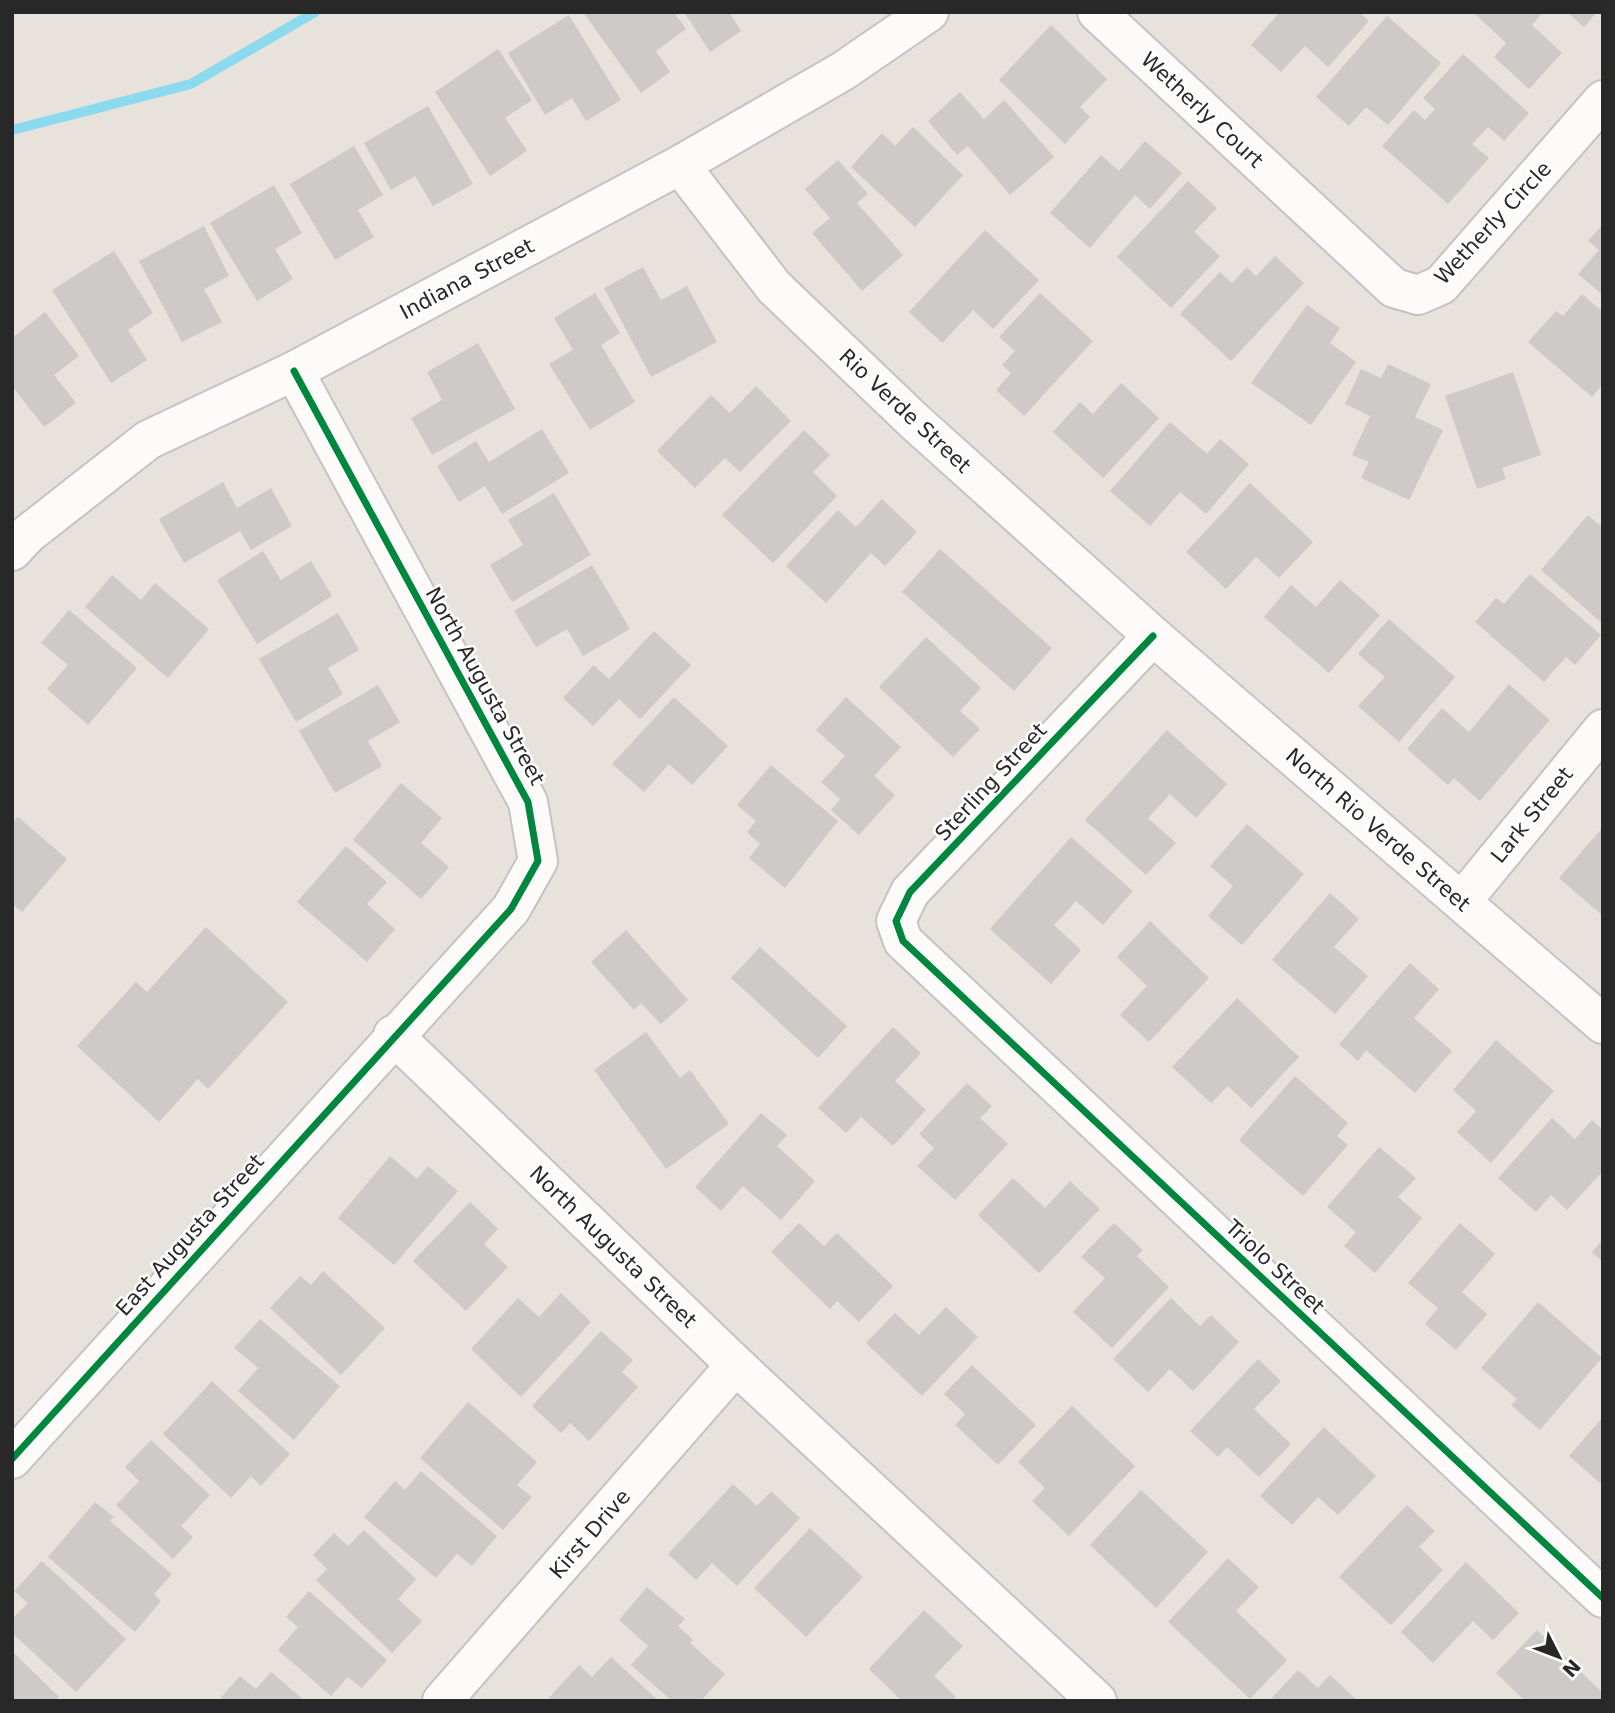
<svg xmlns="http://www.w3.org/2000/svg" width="1615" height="1713" viewBox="0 0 1615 1713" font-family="'DejaVu Sans',sans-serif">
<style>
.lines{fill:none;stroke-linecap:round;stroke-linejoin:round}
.stream{stroke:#8cdaed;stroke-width:10}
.building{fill:#cecac7}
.minor-casing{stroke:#c4c2c3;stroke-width:42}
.minor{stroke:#fcfbfa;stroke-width:38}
.cycleway-casing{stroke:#fff;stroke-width:11}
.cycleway{stroke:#00873e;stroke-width:7}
.labels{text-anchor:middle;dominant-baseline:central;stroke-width:5;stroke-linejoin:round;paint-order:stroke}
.street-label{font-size:21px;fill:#282828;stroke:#fff}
</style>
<rect width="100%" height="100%" fill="#e8e2dd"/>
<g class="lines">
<!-- stream -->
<path class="stream" d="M12,130l179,-46 124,-72"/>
</g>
<!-- building -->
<g class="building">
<path d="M583,12h91l12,17 -30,22 14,21 -29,21z"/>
<path d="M684,12h45l12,19 -31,21z"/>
<path d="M1280,12h79l10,9 -41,46 -23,-21 -24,26 -30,-27z"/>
<path d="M1473,12h70l-11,13 30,28 -33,36 -35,-32 12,-14z"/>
<path d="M1567,12h30l-13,15z"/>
<path d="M569,15l52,85 -35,21 -14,-23 -27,17 -37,-62z"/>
<path d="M1387,16l54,47 -53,62 -22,-18 -17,19 -33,-29z"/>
<path d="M1051,25l56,54 -27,28 10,10 -25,27 -66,-64z"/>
<path d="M498,49l34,51 -27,18 22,33 -37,25 -55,-84z"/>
<path d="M1463,54l66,59 -25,28 -16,-14 -16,17 17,14 -41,46 -66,-58 32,-36 11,10 10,-11 -12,-11z"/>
<path d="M960,92l24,27 20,-19 50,57 -44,38 -42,-49 -11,9 -29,-34z"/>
<path d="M428,106l45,78 -40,22 -18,-30 -24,14 -27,-47z"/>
<path d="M913,127l50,48 -48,52 -64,-60 31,-34 13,13z"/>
<path d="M1145,141l37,32 -32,36 -15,-14 -45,53 -40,-35 51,-58 18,16z"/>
<path d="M354,146l29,49 -25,15 16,27 -39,23 -45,-76z"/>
<path d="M838,160l30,34 -11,9 46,52 -41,36 -50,-58 18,-15 -25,-29z"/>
<path d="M1188,181l29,27 -23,24 26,24 -49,52 -54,-51z"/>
<path d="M274,185l28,48 -27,16 18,30 -36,22 -47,-78z"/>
<path d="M1603,224v71l-25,-21 21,-24 -11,-9z"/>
<path d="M204,226l25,50 -25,13 18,33 -40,20 -43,-81z"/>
<path d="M985,230l54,50 -46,49 -20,-19 -31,33 -33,-31z"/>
<path d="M114,251l39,62 -25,17 19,30 -36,23 -59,-93z"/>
<path d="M1275,256l29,27 -73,78 -51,-47 40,-42 12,11 15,-16 9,9z"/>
<path d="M643,267l18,33 26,-14 30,56 -66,35 -47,-89z"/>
<path d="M595,293l25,40 -19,12 34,57 -45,28 -41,-66 24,-14 -19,-32z"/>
<path d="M1040,293l53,48 -69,75 -28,-26 15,-17 -9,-8 13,-14 -16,-14z"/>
<path d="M1582,294l21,18v72l-11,13 -64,-55 28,-31 7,5z"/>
<path d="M1307,305l33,23 -10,15 26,19 -45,63 -60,-42z"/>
<path d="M45,312l34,44 -25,19 22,28 -32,24 -32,-41v-48z"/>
<path d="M478,343l37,66 -83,46 -21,-37 31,-18 -15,-28z"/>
<path d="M1388,364l43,20 -16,33 28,13 -34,70 -48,-22 8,-16 -17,-7 18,-39 -25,-12 16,-35 20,9z"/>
<path d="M1513,372l28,83 -39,13 4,11 -29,10 -32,-93z"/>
<path d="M1121,383l38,35 -56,60 -50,-46 27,-30 13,12z"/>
<path d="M756,386l35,35 -51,51 -15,-14 -30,30 -38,-37 54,-56 19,18z"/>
<path d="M1170,422l37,32 13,-15 29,25 -43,50 -26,-22 -30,34 -40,-35z"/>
<path d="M542,429l27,44 -67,41 -17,-28 -26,16 -22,-36 39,-25 13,21z"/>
<path d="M804,430l26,25 -17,17 24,24 -64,67 -51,-48z"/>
<path d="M223,482l14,26 34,-20 21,38 -41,24 -11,-19 -56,32 -25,-44z"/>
<path d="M1250,483l63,59 -34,36 -23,-21 -30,32 -40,-37z"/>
<path d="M554,493l37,62 -79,47 -22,-37 33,-20 -15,-25z"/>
<path d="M882,499l35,33 -32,34 -14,-13 -45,50 -40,-37 52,-56 18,17z"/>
<path d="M1588,515l15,13v96l-62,-54z"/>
<path d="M940,549l112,99 -38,43 -112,-99z"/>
<path d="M263,551l18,29 30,-19 21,35 -75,48 -40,-64z"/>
<path d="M592,565l38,64 -47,27 -16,-27 -31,18 -22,-36z"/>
<path d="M1530,574l71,61 -26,30 -9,-8 -22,25 -69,-60 21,-24 8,6z"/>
<path d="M112,575l29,25 14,-17 54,46 -41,49 -83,-71z"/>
<path d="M1340,580l40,35 -51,58 -65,-56 27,-32 25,22z"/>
<path d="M69,610l68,58 -49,57 -41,-36 21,-24 -27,-22z"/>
<path d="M338,613l21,37 -31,18 15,26 -47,28 -37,-63z"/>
<path d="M1389,619l66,58 -56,65 -41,-36 27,-29 -27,-23z"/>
<path d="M654,631l37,34 -51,54 -21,-20 -26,27 -30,-28 31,-33 15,14z"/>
<path d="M926,637l55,51 -21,23 20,18 -27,28 -74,-70z"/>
<path d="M1509,684l41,36 -70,81 -26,-23 -6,7 -41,-36 35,-41 27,24z"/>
<path d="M378,685l22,37 -32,19 14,25 -47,27 -36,-62z"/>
<path d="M674,697l54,49 -36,39 -23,-21 -25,28 -32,-28z"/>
<path d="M846,697l55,50 -27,29 21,19 -36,40 -28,-25 9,-11 -19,-17 24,-26 -29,-26z"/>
<path d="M1167,730l60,54 -31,34 -26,-24 -22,24 28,25 -30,32 -61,-55z"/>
<path d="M771,765l67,56 -53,67 -36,-30 11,-14 -13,-12 9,-11 -19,-16z"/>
<path d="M401,783l41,35 -21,25 28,24 -28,32 -68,-59z"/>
<path d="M18,817l49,42 -45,53 -10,-8v-81z"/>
<path d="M1247,824l57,50 -62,71 -34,-29 25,-30 -23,-20z"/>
<path d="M1603,827v89l-44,-38z"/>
<path d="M1071,837l62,54 -30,34 -27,-24 -22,24 27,25 -30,34 -61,-55z"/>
<path d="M346,846l41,36 -20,22 28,25 -28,33 -70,-60z"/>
<path d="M1330,893l29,26 -25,28 34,29 -33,38 -63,-54z"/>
<path d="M1150,921l59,57 -60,64 -29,-27 27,-29 -30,-29z"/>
<path d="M206,927l82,75 -80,87 -10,-10 -39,43 -82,-76 59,-64 11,10z"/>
<path d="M626,930l62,70 -27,24 -20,-21 -7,7 -43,-48z"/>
<path d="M760,947l87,79 -29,32 -87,-80z"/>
<path d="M1410,963l29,26 -25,29 38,33 -37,42 -49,-43 -8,11 -19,-17z"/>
<path d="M1237,998l62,59 -48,51 -23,-22 -17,17 -39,-36z"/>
<path d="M893,1027l28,26 -26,28 31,29 -33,36 -32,-29 -15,16 -28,-25z"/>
<path d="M646,1032l34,46 10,-8 39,54 -63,45 -72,-99z"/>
<path d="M1496,1040l58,51 -63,72 -34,-31 19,-21 -23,-21z"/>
<path d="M1295,1076l53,47 -11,13 11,9 -45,51 -64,-56z"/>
<path d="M967,1083l25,23 -12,12 28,26 -53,56 -38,-34 17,-18 -15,-14z"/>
<path d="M761,1113l26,22 -10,11 38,35 -34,39 -38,-34 -22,25 -26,-24z"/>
<path d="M1552,1118l23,21 17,-19 11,10v41l-36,39 -16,-15 -15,17 -38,-34z"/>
<path d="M1379,1147l37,31 -18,19 24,21 -47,55 -31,-27 12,-14 -29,-25z"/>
<path d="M390,1156l27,23 11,-13 30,25 -64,74 -56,-47z"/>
<path d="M1013,1178l32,30 25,-27 30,28 -61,64 -61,-58z"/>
<path d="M470,1202l28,27 -14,15 24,23 -42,44 -53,-50z"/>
<path d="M799,1223l25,23 13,-13 56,53 -34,36 -22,-21 -7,8 -59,-57z"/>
<path d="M1114,1223l29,27 -6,6 32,31 -57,61 -39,-36 32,-34 -24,-21z"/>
<path d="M1460,1223l35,31 -33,38 25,22 -31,36 -31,-26 13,-16 -30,-25z"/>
<path d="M1603,1239v23l-11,-10z"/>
<path d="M323,1271l62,57 -44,47 -71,-67 30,-32 11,9z"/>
<path d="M561,1293l30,29 -70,75 -50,-48 47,-51 21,19z"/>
<path d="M1171,1298l29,28 11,-11 28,27 -46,49 -23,-22 -22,23 -35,-33z"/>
<path d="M1538,1302l64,56 -62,72 -29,-25 6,-6 -36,-31z"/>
<path d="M946,1307l32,30 -56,59 -56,-53 29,-30 24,22z"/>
<path d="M260,1319l80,67 -46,54 -56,-49 20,-23 -24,-20z"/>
<path d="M601,1331l32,29 -11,12 16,15 -49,54 -19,-18 -9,10 -29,-27z"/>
<path d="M1258,1359l23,22 -27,28 37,35 -32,33 -32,-30 -9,10 -28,-26z"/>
<path d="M972,1365l64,60 -38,40 -43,-40 10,-11 -21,-20z"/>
<path d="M212,1381l78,73 -29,32 -10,-10 -20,22 -68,-64z"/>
<path d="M468,1402l69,60 -20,23 15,12 -29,33 -83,-72z"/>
<path d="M1072,1406l63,60 -66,70 -37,-35 13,-13 -27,-26z"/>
<path d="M1603,1417v62l-3,4 -31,-27z"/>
<path d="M1324,1427l52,49 -38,39 -20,-18 -26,28 -32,-29z"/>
<path d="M151,1440l59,55 -29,31 12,11 -20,22 -57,-54 23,-24 -14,-14z"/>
<path d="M421,1471l76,65 -25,30 -15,-12 -21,24 -72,-61 31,-36 10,9z"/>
<path d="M733,1484l24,22 14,-15 29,27 -63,68 -25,-23 -16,17 -28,-26z"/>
<path d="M1141,1490l67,62 -52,56 -66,-63z"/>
<path d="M95,1502l19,15 -4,4 62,53 -18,20 7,7 -26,31 -87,-75z"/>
<path d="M1407,1505l28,26 -16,16 24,23 -52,55 -52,-48z"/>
<path d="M810,1528l53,49 -57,60 -52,-49z"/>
<path d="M364,1530l52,49 -18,20 24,22 -30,32 -76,-73 11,-11 -14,-14 21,-22 14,13z"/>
<path d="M1228,1558l31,29 -23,24 51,49 -37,39 -82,-77z"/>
<path d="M42,1561l84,78 -50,53 -64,-59v-14l16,-16 -14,-12z"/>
<path d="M1466,1562l53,51 -26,27 -20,-19 -40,42 -32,-31z"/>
<path d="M647,1587l38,32 -7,7 15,14 -3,3 35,31 -24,27h-29l-41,-36 17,-19 -29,-26z"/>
<path d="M309,1591l78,69 -25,28 -14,-11 -17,19 -53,-46 20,-23 -12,-10z"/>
<path d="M924,1610l39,36 -29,30 22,21 -4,4h-50l-33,-32z"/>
<path d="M1537,1630l66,63v8h-78l-29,-28z"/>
<path d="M12,1651l47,46 -4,4h-43z"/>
<path d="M611,1657l48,44h-113l33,-36 13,12z"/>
<path d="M1298,1670l20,18 12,-13 28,26h-89z"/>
<path d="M271,1672l34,29h-87l22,-25 16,13z"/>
</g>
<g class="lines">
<!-- minor casing -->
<g class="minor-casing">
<g id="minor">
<path d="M1097,12l297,276 24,7 23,-10 162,-185"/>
<path d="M680,165l94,122 140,134 239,215 450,388"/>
<path d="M12,551l16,-17 120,-94 146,-69 386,-206 163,-94 86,-59"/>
<path d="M1153,636l-243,256 -14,29 7,20 700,657"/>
<path d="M1462,901l141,-172"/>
<path d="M393,1035l346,333 358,333"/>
<path d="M12,1459l499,-550 27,-48 -10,-59 -234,-431"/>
<path d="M442,1701l285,-326 12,-7"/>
</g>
</g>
<!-- minor -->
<use href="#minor" class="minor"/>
<!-- cycleway casing -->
<g class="cycleway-casing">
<g id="cycleway">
<path d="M1153,636l-243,256 -14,29 7,20 700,657"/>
<path d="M12,1459l499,-550 27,-48 -10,-59 -234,-431"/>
</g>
</g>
<!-- cycleway -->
<use href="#cycleway" class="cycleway"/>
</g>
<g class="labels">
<!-- street labels -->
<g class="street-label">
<text transform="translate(1202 110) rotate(43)">Wetherly Court</text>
<text transform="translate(1493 223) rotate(-47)">Wetherly Circle</text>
<text transform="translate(467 279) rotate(-28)">Indiana Street</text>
<text transform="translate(905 411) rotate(43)">Rio Verde Street</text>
<text transform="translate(485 686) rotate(61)">North Augusta Street</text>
<text transform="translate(991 782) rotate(-47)">Sterling Street</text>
<text transform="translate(1532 815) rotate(-51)">Lark Street</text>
<text transform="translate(1378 830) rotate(41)">North Rio Verde Street</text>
<text transform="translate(190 1235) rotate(-48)">East Augusta Street</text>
<text transform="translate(613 1247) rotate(44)">North Augusta Street</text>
<text transform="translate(1275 1267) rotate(43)">Triolo Street</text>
<text transform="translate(590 1534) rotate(-49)">Kirst Drive</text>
</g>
</g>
<!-- border -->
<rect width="1615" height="1713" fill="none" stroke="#282828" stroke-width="28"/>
<!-- north arrow -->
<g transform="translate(1559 1657) rotate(132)" stroke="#ffffff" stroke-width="5" paint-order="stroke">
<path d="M0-5L12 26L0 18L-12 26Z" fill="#282828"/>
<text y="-10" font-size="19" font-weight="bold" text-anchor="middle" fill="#282828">N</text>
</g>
</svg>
